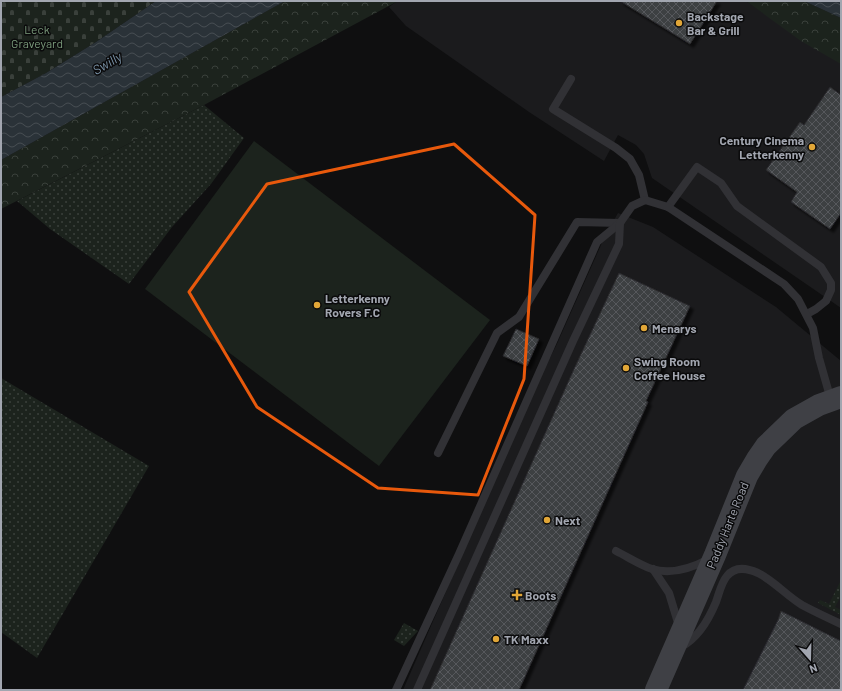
<svg xmlns="http://www.w3.org/2000/svg" width="842" height="691" viewBox="0 0 842 691" font-family="Barlow,sans-serif">
<style>
.built{fill:#1b1b1d}
.grass{fill:url(#grass-dots)}
.forest{fill:url(#forest-crowns)}
.cemetery{fill:url(#cemetery-stones)}
.pitch{fill:#1c231d}
.water{fill:url(#water-waves)}
.building{fill:url(#building-cross-hatch);stroke:#29292c;filter:url(#shadow)}
.lines{fill:none;stroke-linecap:round;stroke-linejoin:round}
.service{stroke:#313135;stroke-width:8}
.secondary{stroke:#3f4045;stroke-width:22}
.marked{fill:none;stroke:#e8590c;stroke-width:3;stroke-linejoin:round}
.poi-dot{fill:#e1a637;stroke:#0a0a0b;stroke-width:1.5}
.labels{text-anchor:middle;dominant-baseline:central;stroke-width:3;stroke-linejoin:round;paint-order:stroke}
.poi-label{font-size:12px;font-weight:bold;fill:#a2a6b0;stroke:#0a0a0b;text-anchor:start}
.park-label{font-size:12px;fill:#7a9a7b;stroke:#0a0a0b}
.street-label{font-size:12px;fill:#a2a6b0;stroke:#0a0a0b}
.water-label{font-size:13px;font-style:italic;fill:#7b94a9;stroke:#0a0a0b}
</style>
<defs>
<pattern id="grass-dots" width="8" height="8" patternUnits="userSpaceOnUse"><rect width="8" height="8" fill="#1c231d"/><path d="M2 2h.1M6 6h.1" fill="none" stroke="#3a403b" stroke-width="1.8" stroke-linecap="round"/></pattern>
<pattern id="forest-crowns" width="20" height="18" patternUnits="userSpaceOnUse"><rect width="20" height="18" fill="#1c231d"/><path d="M2 6a3 3 0 1 1 6 0M12 15a3 3 0 1 1 6 0" fill="none" stroke="#3a403b"/></pattern>
<pattern id="cemetery-stones" width="16" height="16" patternUnits="userSpaceOnUse"><rect width="16" height="16" fill="#1c231d"/><path d="M2 7V4a2 2 0 0 1 4 0v3zM10 15v-3a2 2 0 0 1 4 0v3z" fill="#3a403b"/></pattern>
<pattern id="water-waves" width="16" height="10" patternUnits="userSpaceOnUse"><rect width="16" height="10" fill="#2a3238"/><path d="M0 5q4-4 8 0t8 0" fill="none" stroke="#464d52"/></pattern>
<pattern id="building-cross-hatch" width="8" height="8" patternUnits="userSpaceOnUse"><rect width="8" height="8" fill="#3e3f43"/><path d="M0 0l8 8M0 8l8-8" fill="none" stroke="#57585c"/></pattern>
<filter id="shadow"><feDropShadow dx="3.5" dy="3.5" stdDeviation="1" flood-color="#0009"/></filter>
</defs>
<rect width="100%" height="100%" fill="#0f0f10"/>
<!-- built -->
<g class="built">
<path d="M397,1h349l66,45 29,15v247l-189,-130 -8,-24 -8,-9 -18,-10 -14,26 -75,-49 -123,-86 -17,-19z"/>
<path d="M618,213l35,14 123,80 65,54v329h-438l134,-307 19,-37 49,-110z"/>
</g>
<!-- grass -->
<g class="grass">
<path d="M204,105l40,33 -33,46 -39,43 -43,57 -79,-55 -33,-28z"/>
<path d="M1,378l148,88 -112,192 -36,-26z"/>
<path d="M841,580v16l-6,11 6,3v5l-23,-12 2,-3 9,4z"/>
<path d="M404,623l14,8 -14,15 -10,-6z"/>
</g>
<!-- forest -->
<g class="forest">
<path d="M285,1h113l-194,104 -203,104v-49z"/>
<path d="M746,1h58l37,17v46l-40,-23z"/>
</g>
<!-- cemetery -->
<path class="cemetery" d="M1,1h155l-60,41 -50,31 -45,24z"/>
<!-- pitch -->
<path class="pitch" d="M254,141l236,179 -111,146 -234,-177z"/>
<!-- water -->
<g class="water">
<path d="M156,1h129l-284,159v-63l45,-24 50,-31z"/>
<path d="M804,1h37v17z"/>
</g>
<!-- building -->
<g class="building">
<path d="M620,1h97l-27,43z"/>
<path d="M830,87l11,8v118l-11,16 -39,-27 6,-10 -31,-22 34,-48 4,3z"/>
<path d="M619,273l71,33 -44,95 2,1 -129,288h-89l144,-321z"/>
<path d="M516,329l23,10 -12,27 -24,-10z"/>
<path d="M781,611l60,30v49h-98l35,-70z"/>
</g>
<g class="lines">
<!-- service -->
<g class="service">
<path d="M571,79l-18,30 63,39 14,11 9,16 6,25"/>
<path d="M668,207l29,-40 24,16 16,23 84,61 10,16v7l-5,11 -10,8 -9,5"/>
<path d="M438,453l59,-120 22,-16 58,-95 43,1"/>
<path d="M616,551c12,6 24,14 36,18 19,6 40,-1 57,-10"/>
<path d="M653,569l16,24 10,33"/>
<path d="M681,647c17,-9 28,-28 35,-45 3,-8 5,-19 11,-26 8,-10 20,-8 31,-3 16,8 29,23 44,32 13,7 26,13 39,19"/>
<path d="M396,690l63,-136 138,-312 23,-19"/>
<path d="M417,690l156,-349 46,-97 1,-21 12,-17 13,-6 23,7 116,77 14,15 15,29 6,30 12,42"/>
</g>
<!-- secondary -->
<path class="secondary" d="M656,690l59,-135 32,-79 10,-17 9,-13 28,-27 25,-14 22,-8"/>
</g>
<!-- marked area -->
<path class="marked" d="M454,144l81,71 -11,164 -46,116 -100,-7 -121,-81 -68,-115 78,-108z"/>
<!-- markers -->
<g class="poi-dot">
<circle cx="679" cy="23" r="4"/>
<circle cx="812" cy="147" r="4"/>
<circle cx="317" cy="305" r="4"/>
<circle cx="644" cy="328" r="4"/>
<circle cx="626" cy="368" r="4"/>
<circle cx="547" cy="520" r="4"/>
<path d="M515 589h4v4h4v4h-4v4h-4v-4h-4v-4h4z"/>
<circle cx="496" cy="639" r="4"/>
</g>
<g class="labels">
<!-- poi labels -->
<g class="poi-label">
<text x="687" y="16">Backstage<tspan x="687" dy="14">Bar &amp; Grill</tspan></text>
<text x="804" y="140" text-anchor="end">Century Cinema<tspan x="804" dy="14">Letterkenny</tspan></text>
<text x="325" y="298">Letterkenny<tspan x="325" dy="14">Rovers F.C</tspan></text>
<text x="652" y="328">Menarys</text>
<text x="634" y="361">Swing Room<tspan x="634" dy="14">Coffee House</tspan></text>
<text x="555" y="520">Next</text>
<text x="525" y="595">Boots</text>
<text x="504" y="639">TK Maxx</text>
</g>
<!-- park labels -->
<g class="park-label">
<text x="37" y="29">Leck<tspan x="37" dy="14">Graveyard</tspan></text>
</g>
<!-- street labels -->
<g class="street-label">
<text transform="translate(727 525) rotate(-68)">Paddy Harte Road</text>
</g>
<!-- water labels -->
<g class="water-label">
<text transform="translate(107 63) rotate(-30)">Swilly</text>
</g>
</g>
<!-- border -->
<rect width="842" height="691" fill="none" stroke="#a2a6b0" stroke-width="4"/>
<!-- north arrow -->
<g transform="translate(810 659) rotate(160)" stroke="#0a0a0b" stroke-width="3" paint-order="stroke">
<path d="M0-3L7 15L0 10L-7 15Z" fill="#a2a6b0"/>
<text y="-6" font-size="11" font-weight="bold" text-anchor="middle" fill="#a2a6b0">N</text>
</g>
</svg>
